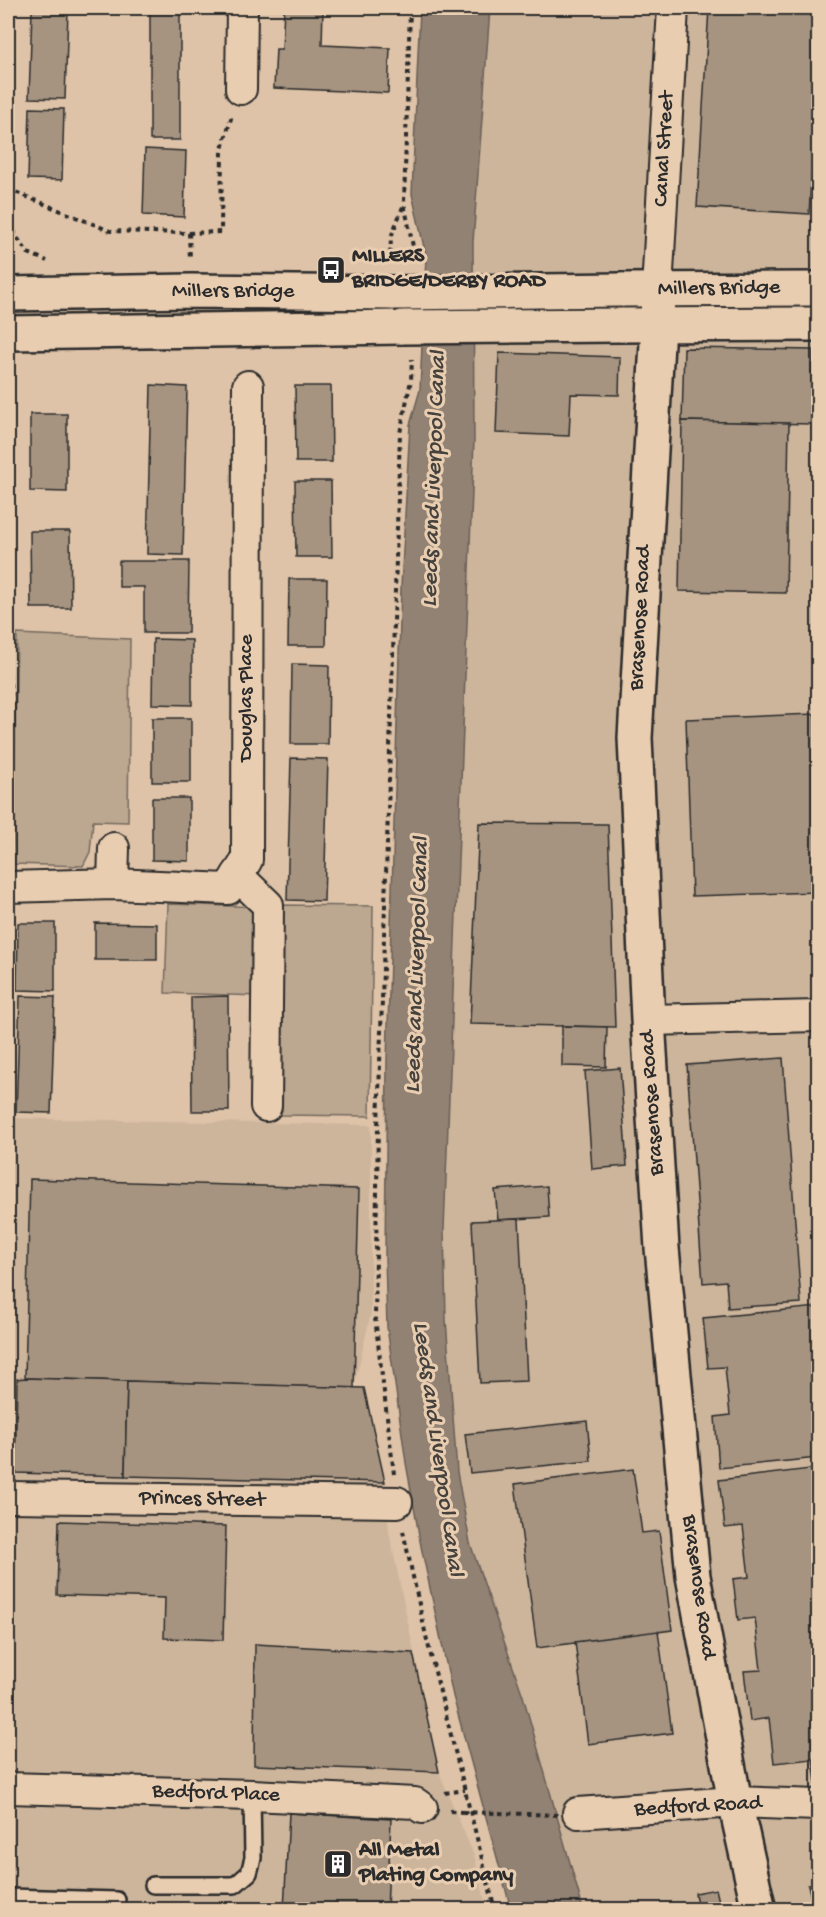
<svg xmlns="http://www.w3.org/2000/svg" width="826" height="1917" viewBox="0 0 826 1917" font-family="'Gochi Hand',sans-serif">
<style>
.built{fill:#cdb59c}
.green{fill:#bca790;stroke:#74695e;stroke-width:1.5}
.water{fill:#928273;stroke:#695f56;stroke-width:1.5}
.building{fill:#a69481;stroke:#2b2b2b;stroke-width:1.5}
.lines{fill:none;stroke-linecap:round;stroke-linejoin:round}
.service-casing{stroke:#2b2b2b;stroke-width:20}
.minor-casing{stroke:#2b2b2b;stroke-width:34}
.secondary-casing{stroke:#2b2b2b;stroke-width:38}
.trunk-casing{stroke:#2b2b2b;stroke-width:38}
.path{stroke:#2b2b2b;stroke-width:4;stroke-dasharray:4.5 4.5;stroke-linecap:butt}
.service{stroke:#e9cdb0;stroke-width:15}
.minor{stroke:#e9cdb0;stroke-width:30}
.secondary{stroke:#e9cdb0;stroke-width:33}
.trunk{stroke:#e9cdb0;stroke-width:33}
.trunk-bridge-casing{stroke:#2b2b2b;stroke-width:38;stroke-linecap:butt}
.path-bridge{stroke:#2b2b2b;stroke-width:4;stroke-dasharray:4.5 4.5;stroke-linecap:butt}
.trunk-bridge{stroke:#e9cdb0;stroke-width:33}
.labels{text-anchor:middle;dominant-baseline:central;stroke-width:6;stroke-linejoin:round;paint-order:stroke}
.street-label{font-size:22px;fill:#2b2b2b;stroke:#e9cdb0}
.poi-label{font-size:22px;font-weight:bold;fill:#2b2b2b;stroke:#e9cdb0;text-anchor:start}
.water-label{font-size:24px;font-style:italic;fill:#45413d;stroke:#e9cdb0}
</style>
<rect width="100%" height="100%" fill="#dec3a8"/>
<filter id="ink" filterUnits="userSpaceOnUse"><feTurbulence type="fractalNoise" baseFrequency=".0167" numOctaves="2"/><feDisplacementMap in="SourceGraphic" scale="12" xChannelSelector="R" yChannelSelector="G"/><feConvolveMatrix kernelMatrix="1 2 1 2 8 2 1 2 1" color-interpolation-filters="sRGB"/></filter>
<g filter="url(#ink)">
<!-- built -->
<g class="built">
<path d="M490,8h328v1901h-235l-60,-213 -53,-153 -13,-71 -11,-153 -2,-89 30,-791 -1,-197z"/>
<path d="M8,1118l363,7v188l-17,74 10,1 21,94 4,49 50,241 36,86 12,51 -479,1z"/>
</g>
<!-- green -->
<g class="green">
<path d="M17,634l113,5 -2,183 -35,-1 -3,31 -7,14 -71,-2z"/>
<path d="M168,904l96,3 -3,89 -96,-3z"/>
<path d="M281,905l92,1 -3,210 -92,-1z"/>
</g>
<!-- water -->
<path class="water" d="M420,8h70l-17,234 1,197 -30,791 2,89 11,153 13,71 53,153 60,213h-72l-58,-213 -32,-150 -15,-83 -19,-136 -2,-70 2,-196 14,-474 9,-162 10,-35 6,-134 -14,-62z"/>
<!-- building -->
<g class="building">
<rect x="150" y="8" width="30" height="132"/>
<path d="M284,8h39l-1,37 68,3 -2,45 -114,-5 2,-39h6z"/>
<path d="M709,8h109v60l-9,146 -112,-7z"/>
<path d="M32,10l36,1 -3,88 -36,-1z"/>
<path d="M30,108l34,1 -2,71 -34,-1z"/>
<path d="M145,149l41,2 -2,66 -41,-2z"/>
<path d="M684,348l129,2 -2,74 -129,-3z"/>
<path d="M499,353l121,4 -1,38 -48,-1 -2,42 -73,-3z"/>
<path d="M151,385l36,2 -4,168 -36,-1z"/>
<path d="M295,386h36l1,76h-36z"/>
<path d="M30,414h37v78l-37,-1z"/>
<path d="M682,421l107,2 -3,170 -107,-2z"/>
<path d="M295,481h36l1,76h-36z"/>
<path d="M30,531h40l1,77h-40z"/>
<path d="M119,561h70l-1,72h-44v-46h-25z"/>
<path d="M289,579h38l-1,67h-38z"/>
<path d="M153,639l39,1v65l-40,-1z"/>
<path d="M292,664l37,1 -1,79h-37z"/>
<path d="M815,714l3,178 -126,4 -6,-177z"/>
<rect x="152" y="718" width="39" height="64"/>
<path d="M291,758l37,1 -4,142 -37,-1z"/>
<path d="M152,798h37v63l-37,-1z"/>
<path d="M479,823l129,1 7,203 -145,-3z"/>
<path d="M18,923h37v68l-38,-1z"/>
<path d="M95,923l62,1v36h-62z"/>
<path d="M20,996l35,1 -4,116 -35,-1z"/>
<path d="M228,996l1,115h-37l-1,-114z"/>
<path d="M562,1026l45,1 -1,40 -44,-1z"/>
<path d="M783,1058l18,245 -73,5 -2,-27 -23,2 -16,-218z"/>
<path d="M620,1068l7,98 -35,3 -7,-98z"/>
<path d="M30,1179l329,10 -5,199 -329,-10z"/>
<path d="M547,1186l2,31 -51,3 -3,-30z"/>
<path d="M519,1219l8,162 -47,2 -8,-162z"/>
<path d="M818,1307v151l-99,10 -4,-51 15,-2 -5,-48 -17,1 -5,-50z"/>
<path d="M25,1378l102,3 -2,95 -110,-3 2,-94z"/>
<path d="M127,1381l237,7 21,94 -260,-6z"/>
<path d="M587,1421l4,40 -121,12 -5,-39z"/>
<path d="M818,1468v314l-2,1 -3,-24 -39,4 -5,-45 -19,3 -6,-50 17,-1 -6,-52 -17,2 -5,-41 16,-2 -6,-51 -18,2 -6,-48z"/>
<path d="M633,1469l9,64 17,-2 13,99 -135,18 -22,-164z"/>
<path d="M59,1521l167,5 -3,114 -59,-2 1,-40 -108,-3z"/>
<path d="M658,1631l14,102 -84,11 -13,-102z"/>
<path d="M255,1644l158,9 26,119 -185,-7z"/>
<path d="M289,1813l102,6 -4,91h-103z"/>
<path d="M818,1883v27h-4l-6,-25z"/>
<path d="M716,1889l5,21h-23l-3,-17z"/>
</g>
<g class="lines">
<!-- service casing -->
<g class="service-casing">
<g id="service">
<path d="M153,1885h82l14,-12 4,-15 -1,-63"/>
<path d="M8,1897l109,3"/>
</g>
</g>
<!-- minor casing -->
<g class="minor-casing">
<g id="minor">
<path d="M241,89l1,-81"/>
<path d="M657,290l16,-282"/>
<path d="M237,875l31,30 -2,201"/>
<path d="M113,884l1,-36"/>
<path d="M8,887l105,-3 115,5 19,-29 1,-474"/>
<path d="M648,1020l170,-4"/>
<path d="M8,1497l389,5"/>
<path d="M8,1788l244,7 163,8 7,5"/>
<path d="M578,1813l157,-11 83,3"/>
</g>
</g>
<!-- secondary casing -->
<g class="secondary-casing">
<path id="secondary" d="M657,290l1,35 -23,413 13,282 14,228 31,328 42,226 24,108"/>
</g>
<!-- trunk casing -->
<g class="trunk-casing">
<g id="trunk">
<path d="M621,290l197,-1"/>
<path d="M8,294l183,-3 203,2"/>
<path d="M620,325l198,-1"/>
<path d="M8,333l395,-6"/>
</g>
</g>
<!-- path -->
<g class="path">
<path d="M410,8l-6,195 12,58"/>
<path d="M8,189l102,42 79,2 32,-1 1,-83 10,-34"/>
<path d="M8,213l8,23 12,17 19,8"/>
<path d="M189,233l1,27"/>
<path d="M390,263l1,-26 13,-33"/>
<path d="M8,455l3,-91"/>
<path d="M8,665c5,39 5,81 0,120"/>
<path d="M394,1474l-19,-156 3,-192 22,-693 11,-53 1,-21"/>
<path d="M403,1531l23,105 69,274"/>
<path d="M445,1793l20,-3"/>
<path d="M450,1811l13,1"/>
</g>
<!-- service -->
<use href="#service" class="service"/>
<!-- minor -->
<use href="#minor" class="minor"/>
<!-- secondary -->
<use href="#secondary" class="secondary"/>
<!-- trunk -->
<use href="#trunk" class="trunk"/>
<!-- trunk-bridge casing -->
<g class="trunk-bridge-casing">
<g id="trunk-bridge">
<path d="M394,293l227,-3"/>
<path d="M403,327l217,-2"/>
</g>
</g>
<!-- path-bridge -->
<path class="path-bridge" d="M463,1812l97,3"/>
<!-- trunk-bridge -->
<use href="#trunk-bridge" class="trunk-bridge"/>
</g>
</g>
<!-- icons -->
<defs>
<g id="bus-square" transform="scale(1.5)"><rect x="-9" y="-9" width="18" height="18" rx="4" fill="#2b2b2b" stroke="#e9cdb0"/><path d="M-5-6H5V4H4V6H2V4H-2V6H-4V4H-5ZM-3.5-4V0h7V-4ZM-3.5 1.2v1.5H-2V1.2ZM2 1.2v1.5H3.5V1.2Z" fill="#fff"/></g>
<g id="building-square" transform="scale(1.5)"><rect x="-9" y="-9" width="18" height="18" rx="4" fill="#2b2b2b" stroke="#e9cdb0"/><path d="M-4-6H4V6H1V3H-1V6H-4ZM-2.5-4.3h1.7v1.8h-1.7ZM.8-4.3h1.7v1.8H.8ZM-2.5-1h1.7V.8h-1.7ZM.8-1h1.7V.8H.8Z" fill="#fff"/></g>
</defs>
<g fill-rule="evenodd">
<use href="#bus-square" x="331" y="270"/>
<use href="#building-square" x="338" y="1864"/>
</g>
<g class="labels">
<!-- street labels -->
<g class="street-label">
<text transform="translate(665 149) rotate(-87)">Canal Street</text>
<text transform="translate(719 289) rotate(-1)">Millers Bridge</text>
<text x="233" y="292">Millers Bridge</text>
<text transform="translate(641 618) rotate(-87)">Brasenose Road</text>
<text transform="translate(247 698) rotate(-90)">Douglas Place</text>
<text transform="translate(653 1103) rotate(-94)">Brasenose Road</text>
<text transform="translate(202 1500) rotate(1)">Princes Street</text>
<text transform="translate(698 1587) rotate(82)">Brasenose Road</text>
<text transform="translate(216 1794) rotate(2)">Bedford Place</text>
<text transform="translate(698 1807) rotate(-3)">Bedford Road</text>
</g>
<!-- poi labels -->
<g class="poi-label">
<text x="352" y="257">MILLERS<tspan x="352" dy="25">BRIDGE/DERBY ROAD</tspan></text>
<text x="359" y="1851">All Metal<tspan x="359" dy="25">Plating Company</tspan></text>
</g>
<!-- water labels -->
<g class="water-label">
<text transform="translate(435 479) rotate(-88)">Leeds and Liverpool Canal</text>
<text transform="translate(418 965) rotate(-88)">Leeds and Liverpool Canal</text>
<text transform="translate(437 1449) rotate(82)">Leeds and Liverpool Canal</text>
</g>
</g>
<!-- margin -->
<rect width="826" height="1917" fill="none" stroke="#e9cdb0" stroke-width="30"/>
<rect x="15" y="15" width="796" height="1887" fill="none" stroke="#2b2b2b" stroke-width="2" filter="url(#ink)"/>
</svg>
